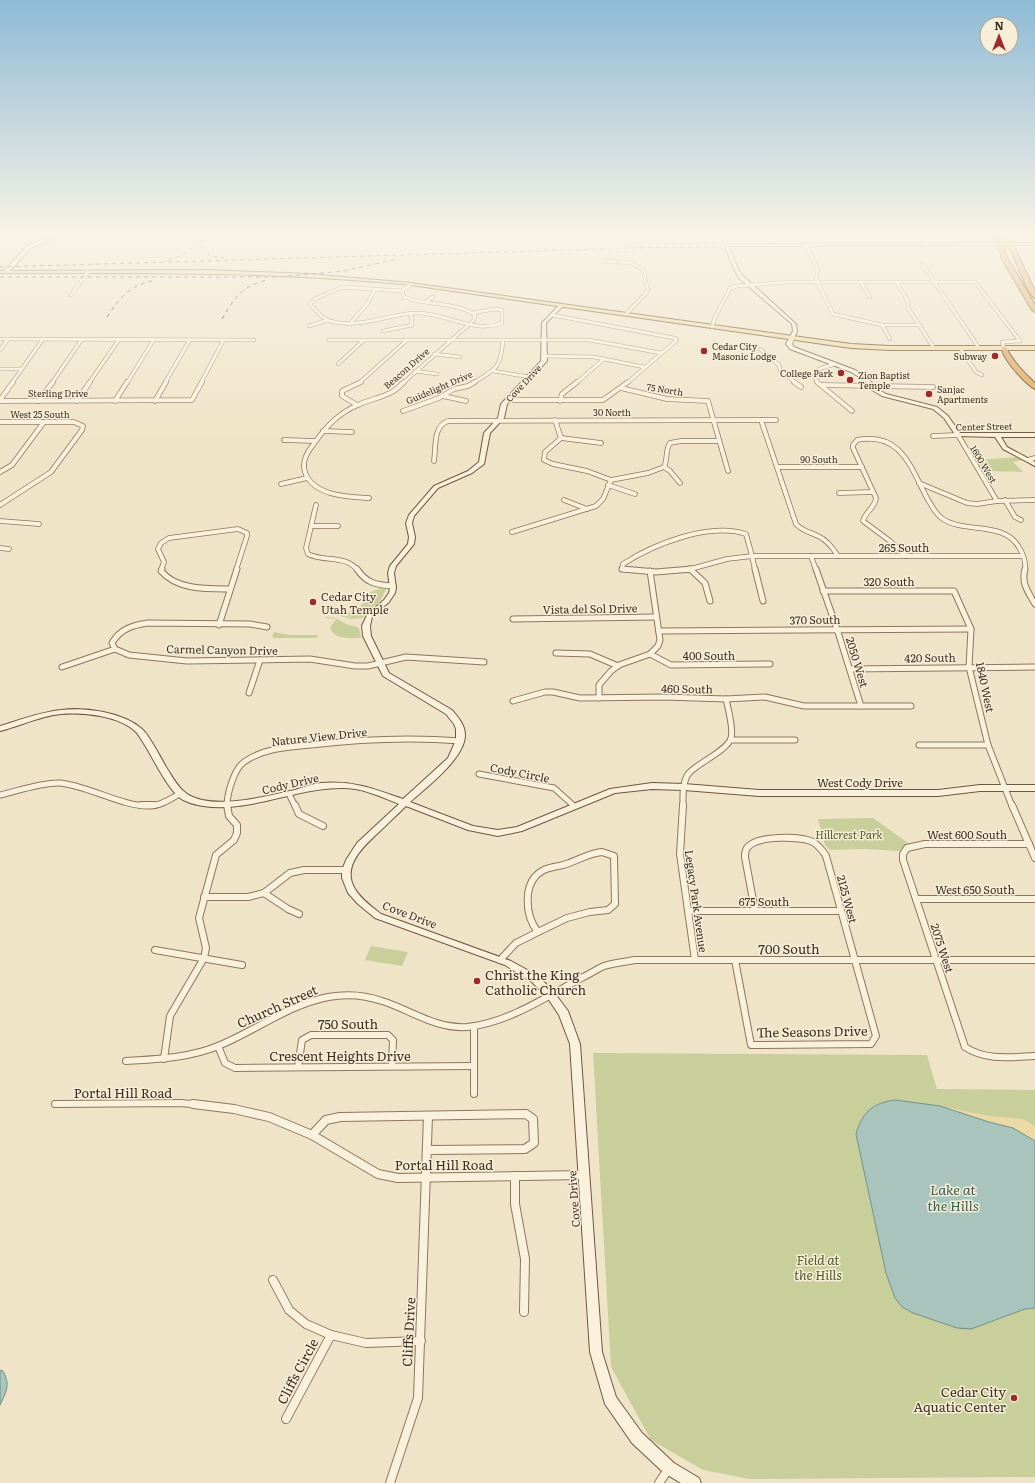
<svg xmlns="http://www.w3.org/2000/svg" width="1035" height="1483" viewBox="0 0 1035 1483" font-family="Literata,serif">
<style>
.green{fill:#c9cf9b}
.sand{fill:#ecd9a5}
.water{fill:#a9c4bc;stroke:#6f938a}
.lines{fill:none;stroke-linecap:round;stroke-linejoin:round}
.street-far4-casing{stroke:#8d765c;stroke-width:4}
.street-far3-casing{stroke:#8d765c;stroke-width:5.5}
.street-far2-casing{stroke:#8d765c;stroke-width:7}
.street-far1-casing{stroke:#8d765c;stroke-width:8}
.street-casing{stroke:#8d765c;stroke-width:10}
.secondary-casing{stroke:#6f573f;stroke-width:2}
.primary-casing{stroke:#5b4430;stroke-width:2}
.highway-casing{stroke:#5b4430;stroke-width:2}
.street-far4{stroke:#faf1dc;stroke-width:3}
.street-far3{stroke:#faf1dc;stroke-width:4}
.street-far2{stroke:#faf1dc;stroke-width:5}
.street-far1{stroke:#faf1dc;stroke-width:6}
.street{stroke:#faf1dc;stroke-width:8}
.secondary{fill:#faf1dc;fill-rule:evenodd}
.primary{fill:#f3d9a0;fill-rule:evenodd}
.highway{fill:#e0a458;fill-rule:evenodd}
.rail{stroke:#3d2e20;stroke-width:1;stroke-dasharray:4 4;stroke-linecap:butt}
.highway-bridge-casing{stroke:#5b4430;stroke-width:7;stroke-linecap:butt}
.highway-bridge{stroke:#e0a458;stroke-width:6}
.poi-dot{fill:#9e2a2b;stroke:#f7eed8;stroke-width:1.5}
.labels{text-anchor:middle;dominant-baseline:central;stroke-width:3;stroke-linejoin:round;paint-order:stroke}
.far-poi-label{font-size:9px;fill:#3d2e20;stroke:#f7eed8;text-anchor:start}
.far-street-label{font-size:9px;fill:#3d2e20;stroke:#f7eed8}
.street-label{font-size:11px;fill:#3d2e20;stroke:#f7eed8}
.poi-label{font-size:11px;fill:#3d2e20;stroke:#f7eed8;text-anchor:start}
.park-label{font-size:11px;font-style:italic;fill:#4d5a26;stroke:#f7eed8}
.near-street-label{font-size:13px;fill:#3d2e20;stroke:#f7eed8}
.near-poi-label{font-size:13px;fill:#3d2e20;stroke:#f7eed8;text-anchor:start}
.near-park-label{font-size:13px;font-style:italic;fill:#4d5a26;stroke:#f7eed8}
.near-water-label{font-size:14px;font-style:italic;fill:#2f5d5a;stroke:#f7eed8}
</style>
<rect width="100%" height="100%" fill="#f0e4c8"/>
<!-- green -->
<g class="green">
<path d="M1017,457l6,3 -10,2 10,10 -39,-1 -6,-11z"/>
<path d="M381,588l5,1 -5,11 -19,18 -11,1 -18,-5 5,-1 15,5 -8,-4 13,-5 7,-8 -2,-6z"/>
<path d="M326,617c12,0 13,4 23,8 4,1 7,1 10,3l2,10c-11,0 -27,2 -31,-10l6,-9 -11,-1z"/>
<path d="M274,632l16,3h29l-3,3h-42l-2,-2z"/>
<path d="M873,818l35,25 -9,8 -34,-2 -35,1 -5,-5 -7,-26z"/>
<path d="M371,946l37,6 -6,14 -37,-6z"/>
<path d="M593,1053l334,2 10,34 98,1v387l-286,2 -46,-9 -52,-30 -40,-73z"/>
</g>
<!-- sand -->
<path class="sand" d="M940,1106l49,10 34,3 12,7v15l-22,-13 -24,-6z"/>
<!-- water -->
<g class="water">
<path d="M895,1100l45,6 49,16 24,6 22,13v167l-10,1 -54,20 -14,-1 -44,-15 -11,-6 -7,-9 -9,-25 -30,-139c6,-22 17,-31 39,-34z"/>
<path d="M0,1370l3,1c8,14 3,21 -3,34z"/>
</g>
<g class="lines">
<!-- street-far4 casing -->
<g class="street-far4-casing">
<g id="street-far4">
<path d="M919,234l9,12"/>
<path d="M349,238h374"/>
<path d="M806,245l12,24 -2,10 17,35 49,11h38"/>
<path d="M605,261l26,2 12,6 5,22 -22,23"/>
<path d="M922,264l57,84"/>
<path d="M861,283l9,14"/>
<path d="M897,283l11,18v7l26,40"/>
<path d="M402,291l-60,-4 -27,12 -5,5c7,8 13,16 24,18 29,6 56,-9 84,-9 28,0 56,21 84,10v-13l-8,-1 -21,4"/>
<path d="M71,295l17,-23"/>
<path d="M426,302l7,-5"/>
<path d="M552,315l122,23 3,2 -50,43"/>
<path d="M350,324l17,-20 8,-15"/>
<path d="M882,325l8,14"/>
<path d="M309,326l19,-6"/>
<path d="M712,327c3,-15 13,-25 18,-39l7,-2 52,-4h186l45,59 -18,1 2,6"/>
<path d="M383,331l29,-6 -1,-12"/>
<path d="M0,339l254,1"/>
<path d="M329,340h260l72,13"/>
<path d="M960,348l16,24 6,3"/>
<path d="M760,349l19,16 1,5 16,13"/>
<path d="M0,350l8,-11"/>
<path d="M434,354l26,3"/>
<path d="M544,356l50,1 50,10"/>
<path d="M338,364l26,-24"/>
<path d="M0,369h22"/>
<path d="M415,371l22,3"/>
<path d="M493,371l37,6"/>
<path d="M12,383l31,-44"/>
<path d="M52,383l30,-44"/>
<path d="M89,383l29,-42"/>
<path d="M127,383l26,-42"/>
<path d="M165,383l24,-42"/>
<path d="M201,383l22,-42"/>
<path d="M359,383l48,-43"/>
<path d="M403,383l71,-63 1,-5c-21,-14 -48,-9 -71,-18l-2,-6 9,-7"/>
<path d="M473,383c23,-14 28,-15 30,-43"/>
<path d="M576,383l28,-24"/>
<path d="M818,383l-4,-7 5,-7 16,-5"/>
</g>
</g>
<!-- street-far3 casing -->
<g class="street-far3-casing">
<g id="street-far3">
<path d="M794,382l7,5"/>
<path d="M817,382l35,29"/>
<path d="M821,385l112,2"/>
<path d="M621,388l46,11 41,2 20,70"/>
<path d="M443,396l23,5"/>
<path d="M0,400l13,-18"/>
<path d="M508,400h95l25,-18"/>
<path d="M0,401l192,-1 10,-18"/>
<path d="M38,401l15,-19"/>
<path d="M77,401l13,-19"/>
<path d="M115,401l12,-19"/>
<path d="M155,401l11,-19"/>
<path d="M560,401l2,-7 15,-12"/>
<path d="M357,405l-15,-9v-5l19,-9"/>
<path d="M403,411l36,-13 15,-9 14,-3 7,-4"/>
<path d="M555,420l6,18"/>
<path d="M761,420l35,104c6,7 14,8 22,12 9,4 15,12 20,20"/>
<path d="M0,422h74l9,4 -1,4 -31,42 -51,33"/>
<path d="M323,431l29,1"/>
<path d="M933,436l25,-1 39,66"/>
<path d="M561,438l-16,14 -1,8 9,4 34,7 24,9"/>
<path d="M561,438l40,5"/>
<path d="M284,440l31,1"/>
<path d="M1028,460l7,-2"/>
<path d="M434,461c2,-14 -1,-35 14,-40l328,-1"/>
<path d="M664,467l6,4 10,12"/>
<path d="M777,467h85"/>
<path d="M0,472l12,-7 32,-43"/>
<path d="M919,483l48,20 10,1 20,-3 38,-1"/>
<path d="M281,484l26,-6"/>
<path d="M608,485l27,9"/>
<path d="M839,493l34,-1"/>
<path d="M369,498c-21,-1 -56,-2 -64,-26 -3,-10 1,-18 8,-27 12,-17 25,-32 45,-40 10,-5 22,-7 32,-12 5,-2 10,-7 14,-11"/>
<path d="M564,500l23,9"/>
<path d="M1005,500l10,17 6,3"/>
<path d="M316,505l-10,43 2,6c15,8 39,1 49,16"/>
<path d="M0,521l39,3"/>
<path d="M311,526h27"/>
<path d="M512,532l84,-26 7,-7 8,-19 37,-7 16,-6c4,-8 1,-17 6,-24l11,-2h38"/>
<path d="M0,548l9,1"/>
<path d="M752,556h271"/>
<path d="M752,556l3,14"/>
<path d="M811,556l5,14"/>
<path d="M906,556l-16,-15 -27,-20c2,-9 12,-13 13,-23l-23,-50v-3l4,-5c44,-8 53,26 70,58 5,8 8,16 16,21 23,15 62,1 77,30 4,7 6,13 5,21"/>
<path d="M161,570l3,-8 -6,-13 3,-6 8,-5 69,-9 9,4v3l-11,34"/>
<path d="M626,570l-4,-1 1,-5c31,-20 86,-42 123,-30l6,22"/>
<path d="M687,570l40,-11 25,-3"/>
</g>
</g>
<!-- street-far2 casing -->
<g class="street-far2-casing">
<g id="street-far2">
<path d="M162,569l-1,2c16,19 46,18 69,18"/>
<path d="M357,569c9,14 19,16 36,17"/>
<path d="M622,569l34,3 36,-3"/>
<path d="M690,569l15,14 5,18"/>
<path d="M755,569l8,32"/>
<path d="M816,569l21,60 24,77"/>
<path d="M1025,569c-4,14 3,23 10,35"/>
<path d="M823,591h131l17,38 -2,38 19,78 24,61"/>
<path d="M513,619l143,-2"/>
<path d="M219,625l18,-56"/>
<path d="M267,627l-17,-3 -102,-1c-15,2 -28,6 -36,20l3,6 14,6 58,6 123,-2 45,7h13l38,-9 78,5"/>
<path d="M659,631l312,-2"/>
<path d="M556,653l34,1 28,12"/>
<path d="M650,654l21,11 99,-1"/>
<path d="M62,667l53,-18"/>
<path d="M850,669l185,-2"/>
<path d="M249,693l11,-33"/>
<path d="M599,698v-13l12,-14 8,-6 31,-11 8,-8 2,-6 -10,-69"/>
<path d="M513,701l32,-9h8l27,6 84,-1 62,2 39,-2 39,9h107"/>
<path d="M731,740h64"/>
<path d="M919,745h69"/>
<path d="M479,774l75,14 20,18"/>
<path d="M289,794l6,12"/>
<path d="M0,795c17,-4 43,-13 60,-12 29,3 63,24 90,23 11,0 22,-8 31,-13"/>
<path d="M227,806c0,-12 7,-37 17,-44 20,-14 44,-15 67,-17 50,-6 100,-8 150,-4"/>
<path d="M683,806c0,-9 -1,-25 6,-33 9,-10 39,-23 42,-35 3,-9 -3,-29 -5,-39"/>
</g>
</g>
<!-- street-far1 casing -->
<g class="street-far1-casing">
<g id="street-far1">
<path d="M141,805h13"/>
<path d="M295,805l4,9 24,12"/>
<path d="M683,805l-3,49 15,106"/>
<path d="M1012,805l23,53"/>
<path d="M1029,844h-104l-18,4 -4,6v6l62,187c21,14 46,10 70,9"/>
<path d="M602,852l12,4 1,48 -7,6 -18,2 -23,6 -29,14c-13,-16 -16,-49 4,-61 8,-5 19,-4 27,-8 11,-4 21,-10 33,-11z"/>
<path d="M264,893l24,16 11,5"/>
<path d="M204,897h44l16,-4 26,-20 14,-3h42"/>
<path d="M916,899h119"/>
<path d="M688,911h152"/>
<path d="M155,950l87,15"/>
<path d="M500,960l16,-17 22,-11"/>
<path d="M735,960l16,85 120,-1 5,-8 -50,-180c-3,-5 -7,-10 -13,-14 -12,-6 -57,-7 -66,6 -2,3 -2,6 -2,9l10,54"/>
<path d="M474,1026v68"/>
<path d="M218,1046l7,17 10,5 239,-2"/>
<path d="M164,1059l6,-43 34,-58 2,-10 -7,-30 17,-63 18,-15 3,-7v-8l-8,-9 -2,-11"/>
<path d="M126,1061c31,-2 63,-3 92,-15 37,-15 70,-41 110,-49 17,-3 37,-2 54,4 29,9 53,28 85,26 41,-4 81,-31 116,-50 7,-3 14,-8 21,-11 10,-3 21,-4 30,-6h401"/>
<path d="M298,1067l4,-27 9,-5h77l5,5 -1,26"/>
<path d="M55,1104l126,-1 20,2"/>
</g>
</g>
<!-- street casing -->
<g class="street-casing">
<g id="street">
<path d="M193,1104l41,5 35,8 43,18 66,39 20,4 186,-3"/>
<path d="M312,1135l14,-15 14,-3 186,-3 7,5 1,24 -9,6 -97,1"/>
<path d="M515,1176v28l10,55 -1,53"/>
<path d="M273,1280l16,30 17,14 25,11 35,8 55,-2"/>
<path d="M286,1419l45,-84"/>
<path d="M390,1483l28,-85 10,-282"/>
<path d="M659,1483l10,-15"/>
</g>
</g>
<!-- secondary casing -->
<g class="secondary-casing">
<g id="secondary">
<path d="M56,234h6l-31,14 -23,25h-4v-2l23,-25z"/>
<path d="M720,234h4l4,10 307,-1v2l-306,1 9,23 5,7 53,48 1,7 -5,13 2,3 61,23 13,8 8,10 10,6 51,13 11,9 12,17h75v4h-34l6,10 28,15v4l-32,-17 -8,-12 -39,-1 -12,-18 -11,-9 -51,-13 -10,-6 -8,-10 -13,-8 -61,-23 -4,-5 7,-13 -1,-7 -53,-46 -5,-9z"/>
<path d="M560,304l4,1 -18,18 1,38 -40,43 -3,14 -14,15 -6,31 -12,9 -34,15 -24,28 -2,7 3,14 -1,7 -18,22 -2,7 2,15 -1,5 -6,9 -17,15 -2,9 1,10 18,37 63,37c6,7 13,15 13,25 0,23 -38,52 -55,67l63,24 25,4 19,-3 93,-38 42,-6 32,1 75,6h179l42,-5h55v6h-55l-42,5h-179l-75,-6 -32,-1 -37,4 -93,38 -24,5 -30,-6 -62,-24c-9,9 -18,17 -27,26 -15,14 -38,34 -24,57 6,10 17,18 26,25l130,47 27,15 15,15 15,20 12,33 22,308 14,45 26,36 32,30 25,15 2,5h-20l-17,-10 -32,-30 -27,-39 -15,-52 -20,-308 -11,-29 -12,-18 -15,-15 -27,-17 -130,-47 -17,-14 -10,-11 -6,-15v-8l4,-10 11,-17 42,-39c-18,-7 -36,-16 -55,-16 -48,-1 -92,25 -141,18 -6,-1 -18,-4 -23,-8 -13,-11 -25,-36 -34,-51 -3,-4 -6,-11 -10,-15 -16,-16 -52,-20 -75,-18 -21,2 -41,12 -61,17v-5c20,-6 41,-14 61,-16 24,-3 62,2 81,19 7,6 19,29 24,38 11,17 15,28 36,33 27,6 66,-4 93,-10 8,-3 18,-6 26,-7 31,-3 54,6 82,16l45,-41 8,-18v-11l-2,-5 -8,-10 -63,-38 -20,-40 -1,-10 5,-11 17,-15 5,-7 1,-5 -2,-15 2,-7 18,-22 1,-7 -3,-14 3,-8 25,-29 34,-15 11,-9 5,-29 14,-15 3,-14 40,-43 1,-38z"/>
</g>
</g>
<!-- primary casing -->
<g class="primary-casing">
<path id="primary" d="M206,270l103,4 102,9 440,61 39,2h145v4h-145l-39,-2 -440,-63c-138,-14 -273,-12 -411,-12v-2z"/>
</g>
<!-- highway casing -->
<g class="highway-casing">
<g id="highway">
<path d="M992,234h5l2,8h-4z"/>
<path d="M1003,234h5l2,7h-4z"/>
<path d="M999,248l5,1 4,10 27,46v7l-3,-2 -30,-51z"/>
<path d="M1010,248l5,1 20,42v7l-2,-1 -7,-11z"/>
<path d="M1002,347h4c6,14 18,26 29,36v6c-9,-4 -35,-33 -33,-42z"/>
</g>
</g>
<!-- street-far4 -->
<use href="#street-far4" class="street-far4"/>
<!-- street-far3 -->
<use href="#street-far3" class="street-far3"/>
<!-- street-far2 -->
<use href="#street-far2" class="street-far2"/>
<!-- street-far1 -->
<use href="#street-far1" class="street-far1"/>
<!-- street -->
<use href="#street" class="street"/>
<!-- secondary -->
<use href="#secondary" class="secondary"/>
<!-- primary -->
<use href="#primary" class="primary"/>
<!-- highway -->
<use href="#highway" class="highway"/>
<!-- rail -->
<g class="rail">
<path d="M201,239l-1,6c4,10 14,12 24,13"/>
<path d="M168,260c17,-5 27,-11 36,-26"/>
<path d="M0,267l637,-19 83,-1"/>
<path d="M0,277h277l67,-6 53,-12"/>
<path d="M107,317c14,-21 22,-31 48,-37"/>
<path d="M222,319c13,-22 19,-32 44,-39"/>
</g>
<!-- highway-bridge casing -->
<g class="highway-bridge-casing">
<g id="highway-bridge">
<path d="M1008,240l4,9"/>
<path d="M997,241l4,8"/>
</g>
</g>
<!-- highway-bridge -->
<use href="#highway-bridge" class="highway-bridge"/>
</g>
<!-- sky -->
<linearGradient id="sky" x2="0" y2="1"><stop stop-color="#8fbad6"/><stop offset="0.53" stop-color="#f8f3e6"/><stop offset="1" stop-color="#f8f3e6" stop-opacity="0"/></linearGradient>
<rect width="1035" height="442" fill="url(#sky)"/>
<!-- markers -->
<g class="poi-dot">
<circle cx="704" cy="351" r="4"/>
<circle cx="995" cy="356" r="4"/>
<circle cx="841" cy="373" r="4"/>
<circle cx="850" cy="380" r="4"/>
<circle cx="929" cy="394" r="4"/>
<circle cx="313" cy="602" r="4"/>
<circle cx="477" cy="981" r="4"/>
<circle cx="1014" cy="1398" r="4"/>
</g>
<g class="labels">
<!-- far-poi labels -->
<g class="far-poi-label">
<text x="712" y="346">Cedar City<tspan x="712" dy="10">Masonic Lodge</tspan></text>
<text x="987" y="356" text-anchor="end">Subway</text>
<text x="833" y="373" text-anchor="end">College Park</text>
<text x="858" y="375">Zion Baptist<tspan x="858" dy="10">Temple</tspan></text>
<text x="937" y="389">Sanjac<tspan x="937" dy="10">Apartments</tspan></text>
</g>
<!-- far-street labels -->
<g class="far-street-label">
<text transform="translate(406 368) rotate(-41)">Beacon Drive</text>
<text transform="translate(523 383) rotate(-47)">Cove Drive</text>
<text transform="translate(439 387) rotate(-23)">Guidelight Drive</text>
<text transform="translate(665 389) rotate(9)">75 North</text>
<text x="58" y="393">Sterling Drive</text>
<text x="612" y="412">30 North</text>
<text x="40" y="414">West 25 South</text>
<text transform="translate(984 426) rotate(-1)">Center Street</text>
<text x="819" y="459">90 South</text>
<text transform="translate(984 464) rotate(59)">1600 West</text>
</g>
<!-- street labels -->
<g class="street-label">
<text x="904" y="547">265 South</text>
<text x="889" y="581">320 South</text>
<text transform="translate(590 608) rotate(-1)">Vista del Sol Drive</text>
<text transform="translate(815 619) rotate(-1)">370 South</text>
<text transform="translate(222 649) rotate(1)">Carmel Canyon Drive</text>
<text x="709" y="655">400 South</text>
<text transform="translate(930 657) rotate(-1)">420 South</text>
<text transform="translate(858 662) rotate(73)">2050 West</text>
<text transform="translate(986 687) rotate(78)">1840 West</text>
<text transform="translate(687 688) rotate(1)">460 South</text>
<text transform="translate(319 736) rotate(-6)">Nature View Drive</text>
<text transform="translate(520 772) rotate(11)">Cody Circle</text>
<text x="860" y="782">West Cody Drive</text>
<text transform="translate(290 783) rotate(-13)">Cody Drive</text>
<text x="967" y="834">West 600 South</text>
<text x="975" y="889">West 650 South</text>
<text transform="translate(848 899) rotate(75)">2125 West</text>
<text transform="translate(697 901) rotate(82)">Legacy Park Avenue</text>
<text x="764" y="901">675 South</text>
<text transform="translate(410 914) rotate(21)">Cove Drive</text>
<text transform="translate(943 948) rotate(72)">2075 West</text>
<text transform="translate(573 1199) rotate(-94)">Cove Drive</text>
</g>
<!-- poi labels -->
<g class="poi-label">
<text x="321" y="596">Cedar City<tspan x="321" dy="13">Utah Temple</tspan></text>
</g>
<!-- park labels -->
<g class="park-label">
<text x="849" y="834">Hillcrest Park</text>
</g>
<!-- near-street labels -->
<g class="near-street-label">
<text x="789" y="948">700 South</text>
<text transform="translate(277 1006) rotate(-24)">Church Street</text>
<text x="348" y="1023">750 South</text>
<text transform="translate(812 1031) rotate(-1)">The Seasons Drive</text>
<text x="340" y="1055">Crescent Heights Drive</text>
<text x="123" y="1092">Portal Hill Road</text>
<text x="444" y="1164">Portal Hill Road</text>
<text transform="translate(408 1332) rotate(-87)">Cliffs Drive</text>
<text transform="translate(297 1371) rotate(-62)">Cliffs Circle</text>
</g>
<!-- near-poi labels -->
<g class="near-poi-label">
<text x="485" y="974">Christ the King<tspan x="485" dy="15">Catholic Church</tspan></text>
<text x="1006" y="1391" text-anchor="end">Cedar City<tspan x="1006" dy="15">Aquatic Center</tspan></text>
</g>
<!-- near-park labels -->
<g class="near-park-label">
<text x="818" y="1259">Field at<tspan x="818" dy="15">the Hills</tspan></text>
</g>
<!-- near-water labels -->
<g class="near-water-label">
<text x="953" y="1189">Lake at<tspan x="953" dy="16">the Hills</tspan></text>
</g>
</g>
<!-- north arrow -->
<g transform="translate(999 36)"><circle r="19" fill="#f7eed8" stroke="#ada18e"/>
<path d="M0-3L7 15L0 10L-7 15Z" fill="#9e2a2b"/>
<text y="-6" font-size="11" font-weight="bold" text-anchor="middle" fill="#3d2e20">N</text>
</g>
</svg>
